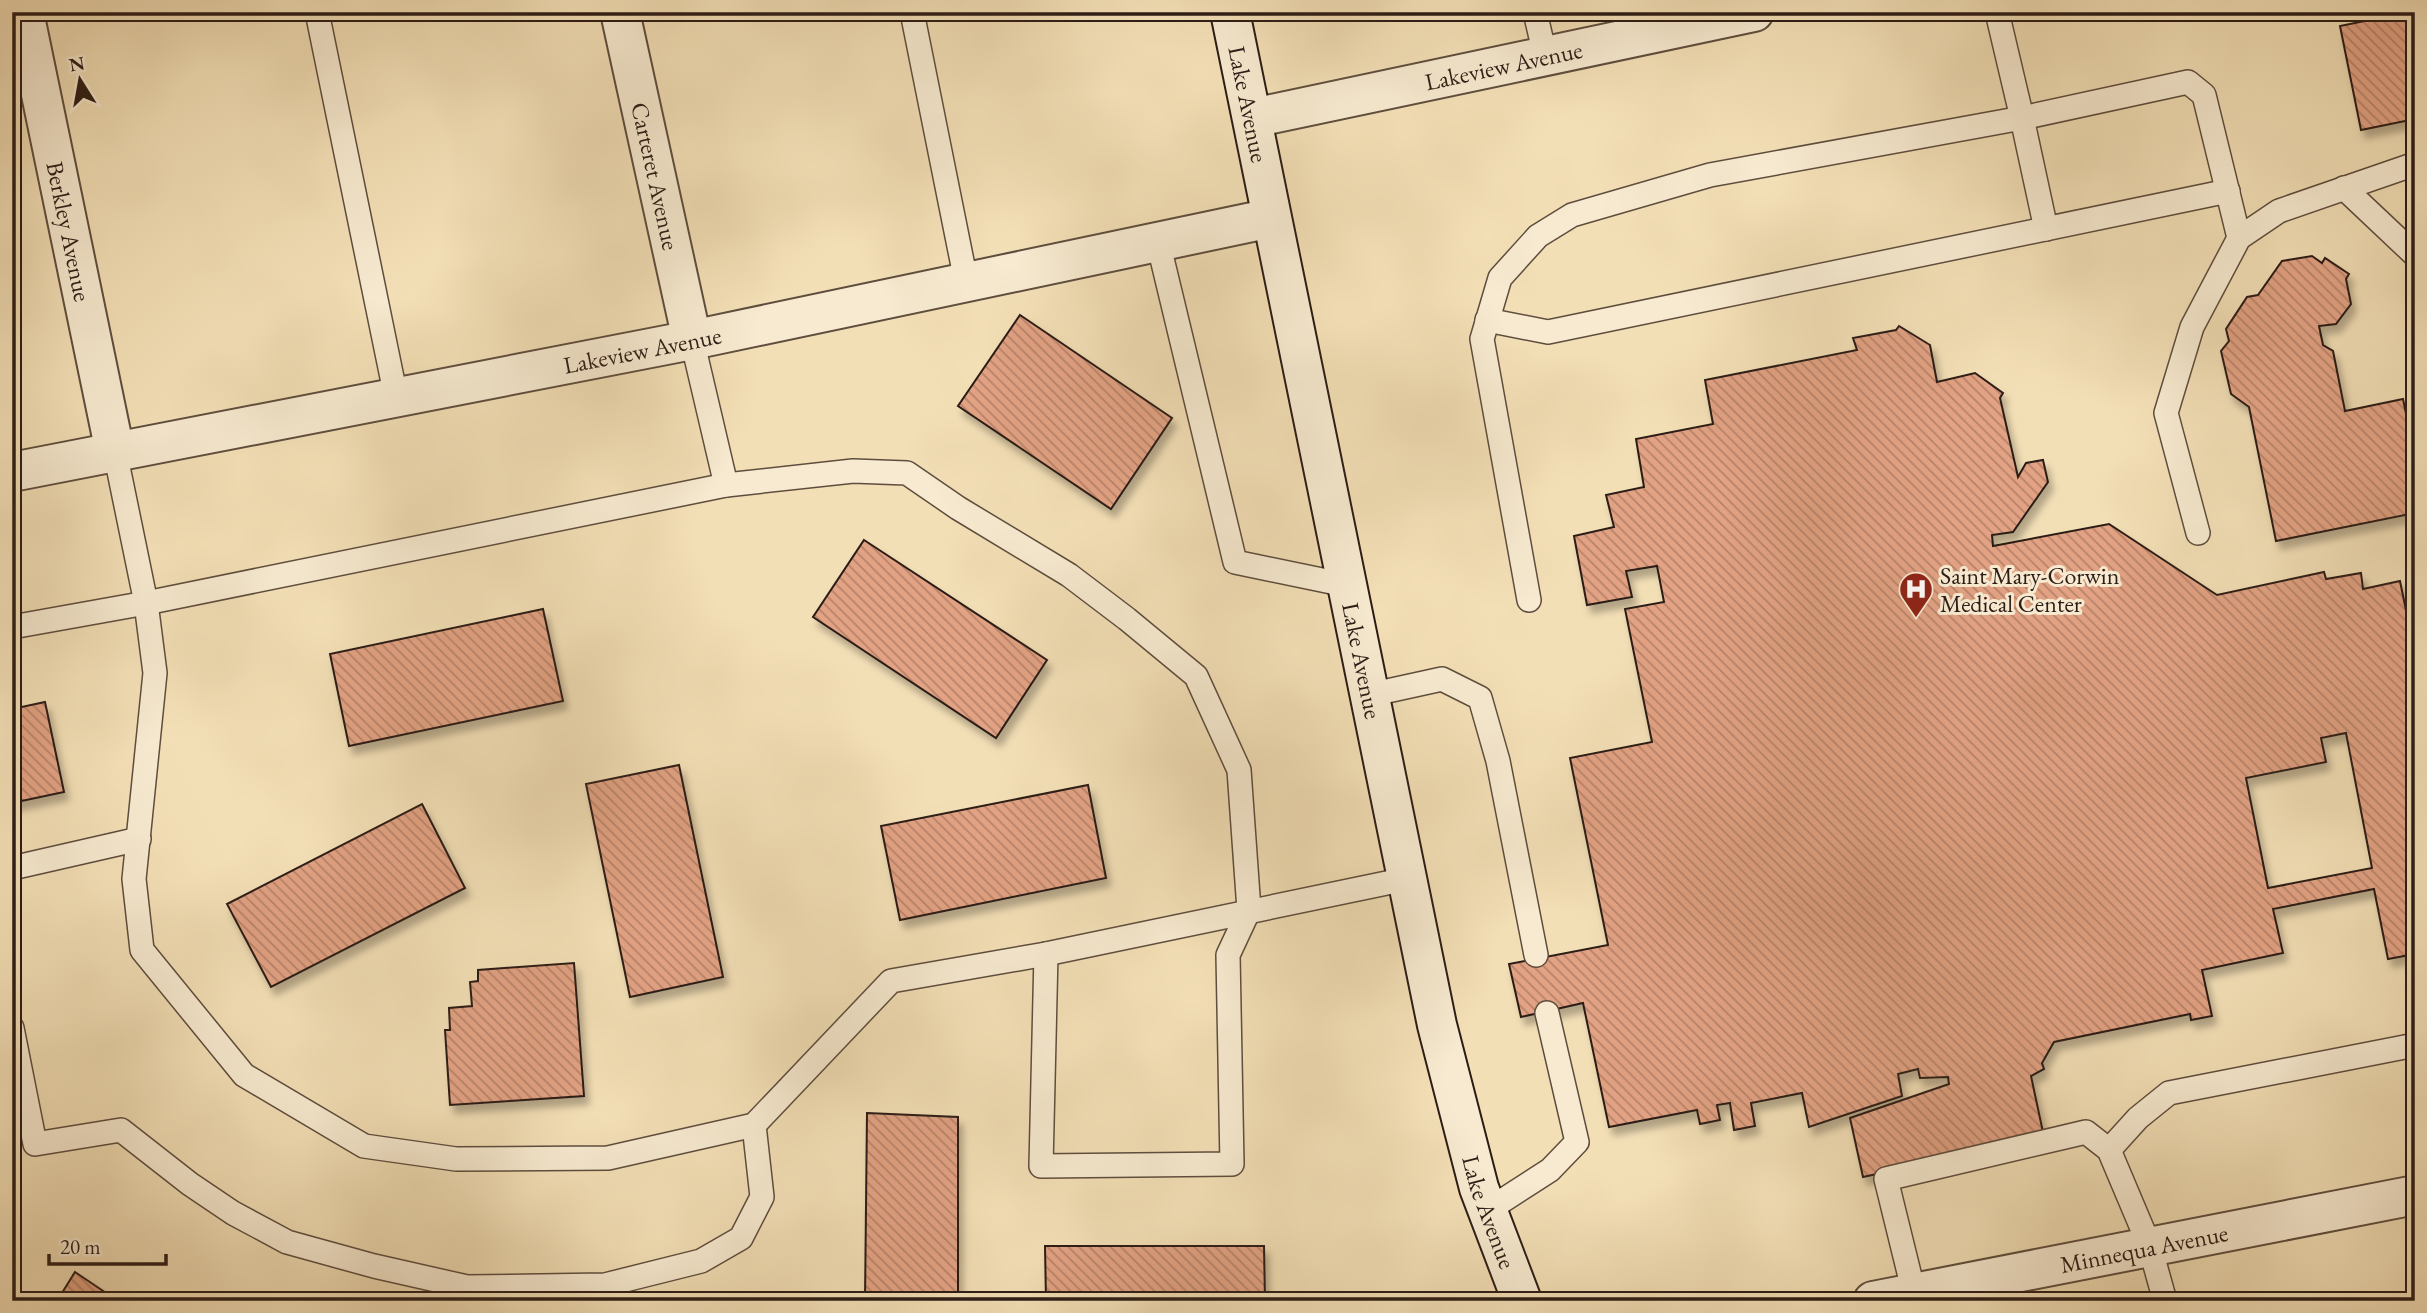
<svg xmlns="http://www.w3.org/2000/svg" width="2427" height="1313" viewBox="0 0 2427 1313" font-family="'EB Garamond',serif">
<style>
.building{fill:url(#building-back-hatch);stroke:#2c1c16;stroke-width:2;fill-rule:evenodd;filter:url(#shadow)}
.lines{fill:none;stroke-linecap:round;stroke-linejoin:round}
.service-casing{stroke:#5e4d3e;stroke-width:26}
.minor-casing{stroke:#5e4d3e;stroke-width:42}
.tertiary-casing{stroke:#5e4d3e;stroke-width:42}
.secondary-casing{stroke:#2c1c16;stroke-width:42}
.service{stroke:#f7ead0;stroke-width:23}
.minor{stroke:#f7ead0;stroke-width:38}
.tertiary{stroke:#f7ead0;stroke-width:38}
.secondary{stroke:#f7ead0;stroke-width:38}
.labels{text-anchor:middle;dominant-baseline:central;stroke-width:6;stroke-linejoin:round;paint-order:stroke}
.street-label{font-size:24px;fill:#2c1c16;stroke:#f7ead0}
.poi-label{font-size:24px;fill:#2c1c16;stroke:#f7ead0;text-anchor:start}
</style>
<defs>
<pattern id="building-back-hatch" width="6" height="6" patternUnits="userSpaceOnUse" patternTransform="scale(1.75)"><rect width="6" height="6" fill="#e2a283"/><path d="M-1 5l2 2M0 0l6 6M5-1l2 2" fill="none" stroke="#b7836a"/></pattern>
<filter id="shadow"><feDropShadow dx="4.5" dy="8" stdDeviation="3.5" flood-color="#0004"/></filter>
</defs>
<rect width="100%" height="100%" fill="#f3dfb6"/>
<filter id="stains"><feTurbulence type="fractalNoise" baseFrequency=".00286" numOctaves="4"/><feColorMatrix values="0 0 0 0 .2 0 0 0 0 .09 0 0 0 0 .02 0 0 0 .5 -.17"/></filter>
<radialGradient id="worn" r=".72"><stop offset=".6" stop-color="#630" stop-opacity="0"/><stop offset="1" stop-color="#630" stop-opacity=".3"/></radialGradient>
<!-- building -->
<g class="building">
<path d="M2409,12h6v107l-54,11 -21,-104z"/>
<path d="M2312,256l10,7 3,-5 24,16 -3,5 5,25 -15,20 -17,2 4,19 10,6 12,60 58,-12 12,58v56l-139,28 -27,-134 -18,-13 -10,-43 8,-10 -3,-12 21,-32 11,-2 24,-34z"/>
<path d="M1020,315l152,103 -61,91 -153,-103z"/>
<path d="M1899,326l31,19 7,37 38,-9 28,20 -3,5 18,79 8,-14 17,-3 5,22 -35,50 -21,3 1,11 116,-22 108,71 107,-23 2,7 35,-6 2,16 37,-8 9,44 6,-1v330l-27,5 -14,-70 -101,20 10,44 -81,17 10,46 -21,4 -1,-6 -136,28 -12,21 2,6 -13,7 13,61 -181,40 -13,-59 99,-34 -1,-7 -28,1 -2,-9 -20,5 4,22 -93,31 -7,-34 -51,10 4,23 -21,4 -4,-27 -13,2 3,15 -20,4 -3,-14 -88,17 -26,-124 -62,14 -12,-53 99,-19 -38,-187 82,-16 -27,-133 39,-7 -7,-36 -31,5 6,26 -45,8 -13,-69 40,-9 -8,-32 38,-8 -8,-48 77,-15 -8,-44 152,-30 -4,-12 43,-8zM2346,733l26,135 -104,20 -22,-110 80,-16 -5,-24z"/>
<path d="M864,540l183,120 -51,78 -183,-121z"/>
<path d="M543,609l20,92 -214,45 -19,-92z"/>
<path d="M45,702l19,90 -52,11v-94z"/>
<path d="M679,765l44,212 -93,20 -44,-213z"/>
<path d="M1088,785l18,93 -206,42 -19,-94z"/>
<path d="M422,804l43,84 -194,99 -44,-83z"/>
<path d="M574,963l10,133 -134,9 -5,-75h5l-1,-22 23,-2 -2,-24 8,-1v-11z"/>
<path d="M867,1113l91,4v184h-93z"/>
<path d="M1045,1246h219l1,55h-219z"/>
<path d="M75,1272l43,29h-61z"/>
</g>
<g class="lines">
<!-- service casing -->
<g class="service-casing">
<g id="service">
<path d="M317,12l79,385"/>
<path d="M912,12l54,269"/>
<path d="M1535,12l10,43"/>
<path d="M2344,188l71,67"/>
<path d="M2046,229l-24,-111 166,-36 16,13 35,143"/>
<path d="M1158,242l77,320 111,23"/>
<path d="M1487,320l61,12 680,-141"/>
<path d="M115,452l31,151 9,70 -21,206 8,71 102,125 120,71 92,13 152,-1 146,-33 137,-144 155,-27 360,-75"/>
<path d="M726,485l127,-14 54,2 51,35 111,67 58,44 69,57 43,94 10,140 -21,45 4,209 -191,2 5,-212"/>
<path d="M2198,533l-32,-120 26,-86 47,-89 40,-27 136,-47"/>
<path d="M1529,600l-47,-261 18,-61 38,-42 34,-21 138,-40 312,-57 -25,-106"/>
<path d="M12,627l134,-24 580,-118 -34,-145"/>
<path d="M1369,695l73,-16 38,19 18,63 38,194"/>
<path d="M12,868l127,-29"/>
<path d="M12,1028l23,116 86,-14 69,54 43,29 54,29 87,24 93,21 138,-2 96,-24 40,-23 21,-41 -8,-72"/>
<path d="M2109,1150l29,-32 31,-25 246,-48"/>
<path d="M1488,1210l62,-40 27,-28 -30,-129"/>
<path d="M1914,1293l-28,-114 200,-47 23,18 41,97 15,54"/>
</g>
</g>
<!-- minor casing -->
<g class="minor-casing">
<g id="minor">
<path id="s1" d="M24,12l91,440"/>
<path id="s2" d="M620,12l72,328"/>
<path id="s3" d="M1253,118l501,-106"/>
</g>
</g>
<!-- tertiary casing -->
<g class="tertiary-casing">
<g id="tertiary">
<path id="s4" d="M12,472l680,-132 579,-122"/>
<path id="s5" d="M1873,1301l542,-106"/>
</g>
</g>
<!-- secondary casing -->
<g class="secondary-casing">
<g id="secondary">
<path id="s6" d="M1230,12l207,1013 42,163 43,113"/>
</g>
</g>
<!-- service -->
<use href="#service" class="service"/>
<!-- minor -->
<use href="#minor" class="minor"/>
<!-- tertiary -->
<use href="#tertiary" class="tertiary"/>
<!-- secondary -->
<use href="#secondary" class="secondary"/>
</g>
<!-- icons -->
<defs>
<g id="hospital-pin" transform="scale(1.75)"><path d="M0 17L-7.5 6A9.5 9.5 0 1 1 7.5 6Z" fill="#8f2418" stroke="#f7ead0"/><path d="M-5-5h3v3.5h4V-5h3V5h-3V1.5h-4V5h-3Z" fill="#fff"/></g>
</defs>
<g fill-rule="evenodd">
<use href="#hospital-pin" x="1916" y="589"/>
</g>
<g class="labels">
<!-- street labels -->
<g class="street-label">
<text stroke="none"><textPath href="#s3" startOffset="256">Lakeview Avenue</textPath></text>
<text stroke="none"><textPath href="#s6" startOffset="94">Lake Avenue</textPath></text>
<text stroke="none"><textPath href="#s2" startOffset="168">Carteret Avenue</textPath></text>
<text stroke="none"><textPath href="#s1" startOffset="224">Berkley Avenue</textPath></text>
<text stroke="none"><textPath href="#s4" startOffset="642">Lakeview Avenue</textPath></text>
<text stroke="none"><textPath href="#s6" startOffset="662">Lake Avenue</textPath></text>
<text stroke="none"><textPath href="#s6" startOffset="1228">Lake Avenue</textPath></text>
<text stroke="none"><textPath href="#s5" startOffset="276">Minnequa Avenue</textPath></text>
</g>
<!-- poi labels -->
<g class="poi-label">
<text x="1940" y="575">Saint Mary-Corwin<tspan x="1940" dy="28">Medical Center</tspan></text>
</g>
</g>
<!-- margin -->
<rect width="2427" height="1313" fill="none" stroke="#f3dfb6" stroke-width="42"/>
<rect x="14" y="14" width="2399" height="1285" fill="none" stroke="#2c1c16" stroke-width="3.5"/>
<rect x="21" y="21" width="2385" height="1271" fill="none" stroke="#2c1c16" stroke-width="2"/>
<!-- north arrow -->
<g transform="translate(80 80) rotate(349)" stroke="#f7ead0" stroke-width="5" paint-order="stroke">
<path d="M0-5L12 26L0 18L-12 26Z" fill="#2c1c16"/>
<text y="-10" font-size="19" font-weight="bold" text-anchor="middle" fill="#2c1c16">N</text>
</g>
<!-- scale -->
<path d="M49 1254v10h117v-10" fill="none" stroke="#2c1c16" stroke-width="3.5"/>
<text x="60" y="1254" font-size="21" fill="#2c1c16" stroke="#f7ead0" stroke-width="5" paint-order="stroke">20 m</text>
<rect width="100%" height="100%" filter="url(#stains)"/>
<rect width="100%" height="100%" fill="url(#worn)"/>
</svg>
